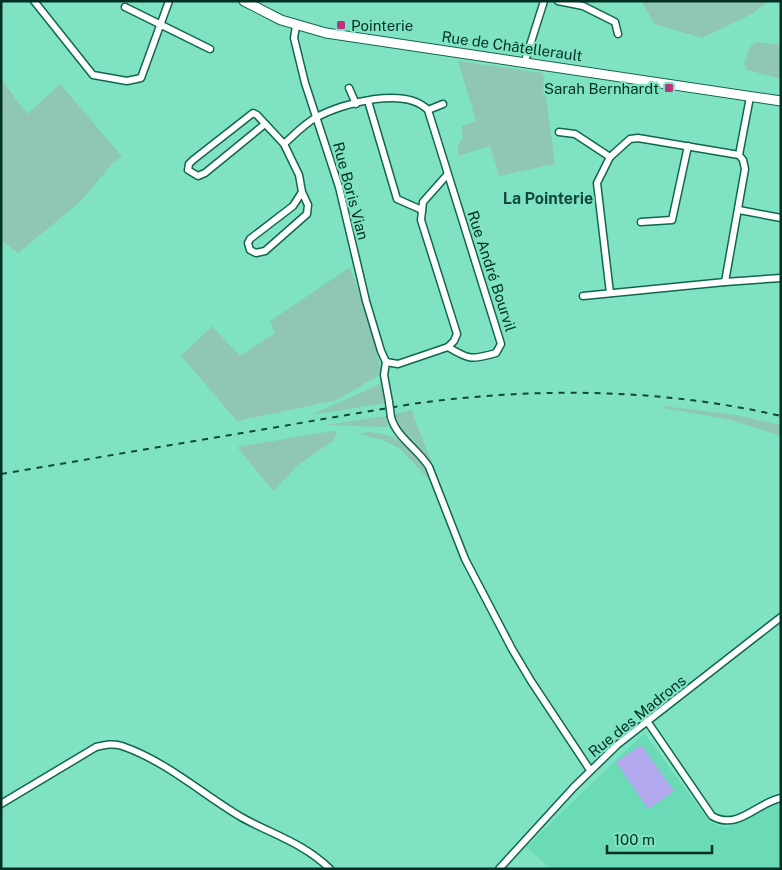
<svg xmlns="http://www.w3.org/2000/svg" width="782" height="870" viewBox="0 0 782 870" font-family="'Public Sans',sans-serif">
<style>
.built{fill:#6bdab7}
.green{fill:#8fc7b4}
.water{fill:#b2a8ed}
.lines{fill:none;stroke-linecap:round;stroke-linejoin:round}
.street-casing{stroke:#116650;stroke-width:9}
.secondary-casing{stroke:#116650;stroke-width:11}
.street{stroke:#fff;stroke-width:6}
.secondary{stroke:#fff;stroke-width:9}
.rail{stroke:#124839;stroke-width:2;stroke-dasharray:6 6;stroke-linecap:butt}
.street-bridge-casing{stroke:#116650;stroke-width:9;stroke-linecap:butt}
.street-bridge{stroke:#fff;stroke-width:6}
.poi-dot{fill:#b7357d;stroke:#7fe3c3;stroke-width:2}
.labels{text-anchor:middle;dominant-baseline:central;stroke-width:4.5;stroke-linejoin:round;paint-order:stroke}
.poi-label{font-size:15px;fill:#012f23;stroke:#7fe3c3;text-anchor:start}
.street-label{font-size:15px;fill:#012f23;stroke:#7fe3c3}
.neighbourhood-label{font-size:16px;font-weight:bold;fill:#11493a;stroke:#7fe3c3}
</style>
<rect width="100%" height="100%" fill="#7fe3c3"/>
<!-- built -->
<path class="built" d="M644,733l66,89 15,6 56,-26v67h-230l-25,-22z"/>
<!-- green -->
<g class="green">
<path d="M641,1h128l-17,13 -50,24 -47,-14z"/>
<path d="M757,42l24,3v34l-34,-9 -3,-7 6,-16z"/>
<path d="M458,61l85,12 12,91 -56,12 -9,-30 -32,10v-10l5,-9 -2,-11 15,-5z"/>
<path d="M1,79l26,35 33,-30 62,72 -10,8 -32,38 -62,51 -17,-13z"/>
<path d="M350,267l23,65 8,42 -44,26 -100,21 -56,-65 31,-30 28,30 35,-23 -5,-12z"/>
<path d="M382,383l4,20 -75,12z"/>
<path d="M664,406l71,9 46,10v11l-50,-16 -67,-12z"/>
<path d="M412,410l2,8 19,47 -37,-42 -2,-9z"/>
<path d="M386,416l2,11 -62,-2z"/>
<path d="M332,431l5,1 -3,8 -36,25 -25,26 -36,-44z"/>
<path d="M369,432c35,3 47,18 61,49l-30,-32 -17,-9 -24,-6z"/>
</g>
<!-- water -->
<path class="water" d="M641,745l33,46 -26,18 -32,-47z"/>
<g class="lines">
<!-- street casing -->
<g class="street-casing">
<g id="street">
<path d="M34,1l59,74 34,6 14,-3 28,-77"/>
<path d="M558,1l25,5 32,16 3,12"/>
<path d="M125,7l85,42"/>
<path d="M296,26l-2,12 11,45 34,104 27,114 15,50 5,11"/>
<path d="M525,61l19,-60"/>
<path d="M349,88l7,16"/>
<path d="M368,101l29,98 25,11"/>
<path d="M428,110l15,-6"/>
<path d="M265,124l-60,49 -7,3 -10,-6 1,-6 4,-4 60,-47 4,2 27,29 15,31 3,17 6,13 -1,9 -42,37 -9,2 -6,-3 -2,-7 2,-4 43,-33 9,-14"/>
<path d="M559,132l16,2 35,23"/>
<path d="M284,144c10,-9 21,-21 33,-27 26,-14 88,-31 111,-7l73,234 -5,9c-24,7 -27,7 -48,-6"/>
<path d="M739,210l42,8"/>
<path d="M641,222l31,-2 16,-74"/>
<path d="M725,282l56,-4"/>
<path d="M610,293l-13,-110 13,-26 20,-18 8,-1 101,17"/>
<path d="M583,296l142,-14 20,-113 -2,-9 -4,-5 11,-58"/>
<path d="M386,362l12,2 50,-17 6,-6 3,-7 -36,-114 2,-18 24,-27"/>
<path d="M386,362l-2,13 5,27"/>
<path d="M391,417c5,20 27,32 38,50l36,92 47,90 19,32 59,89"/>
<path d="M647,721l65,95c26,15 44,-13 69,-18"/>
<path d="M1,804l95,-57c9,-2 17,-4 26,-1 44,15 80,48 119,71 30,17 63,26 89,52"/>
<path d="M499,869l75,-82 43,-42 164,-128"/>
</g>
</g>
<!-- secondary casing -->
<g class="secondary-casing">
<path id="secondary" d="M244,1l37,19 45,13 455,68"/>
</g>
<!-- street -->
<use href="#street" class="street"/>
<!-- secondary -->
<use href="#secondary" class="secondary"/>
<!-- rail -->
<path class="rail" d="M1,474l411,-70c122,-17 248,-16 369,12"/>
<!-- street-bridge casing -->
<g class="street-bridge-casing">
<path id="street-bridge" d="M389,402l2,15"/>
</g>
<!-- street-bridge -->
<use href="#street-bridge" class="street-bridge"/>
</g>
<!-- markers -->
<g class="poi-dot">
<rect x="336" y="20" width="10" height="10" rx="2.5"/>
<rect x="664" y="83" width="10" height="10" rx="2.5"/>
</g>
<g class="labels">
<!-- poi labels -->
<g class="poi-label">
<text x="351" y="25">Pointerie</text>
<text x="659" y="88" text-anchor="end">Sarah Bernhardt</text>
</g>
<!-- street labels -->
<g class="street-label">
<text transform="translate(512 46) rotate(8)">Rue de Châtellerault</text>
<text transform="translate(351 191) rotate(75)">Rue Boris Vian</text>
<text transform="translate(492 271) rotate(72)">Rue André Bourvil</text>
<text transform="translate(637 716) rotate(-39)">Rue des Madrons</text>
</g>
<!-- neighbourhood labels -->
<g class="neighbourhood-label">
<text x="548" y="198">La Pointerie</text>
</g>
</g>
<!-- border -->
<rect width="782" height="870" fill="none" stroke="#012f23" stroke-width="5"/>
<!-- scale -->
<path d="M607 845v8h105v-8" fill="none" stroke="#012f23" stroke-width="2.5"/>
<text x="614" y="845" font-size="15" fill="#012f23" stroke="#7fe3c3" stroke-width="4" paint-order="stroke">100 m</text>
</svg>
